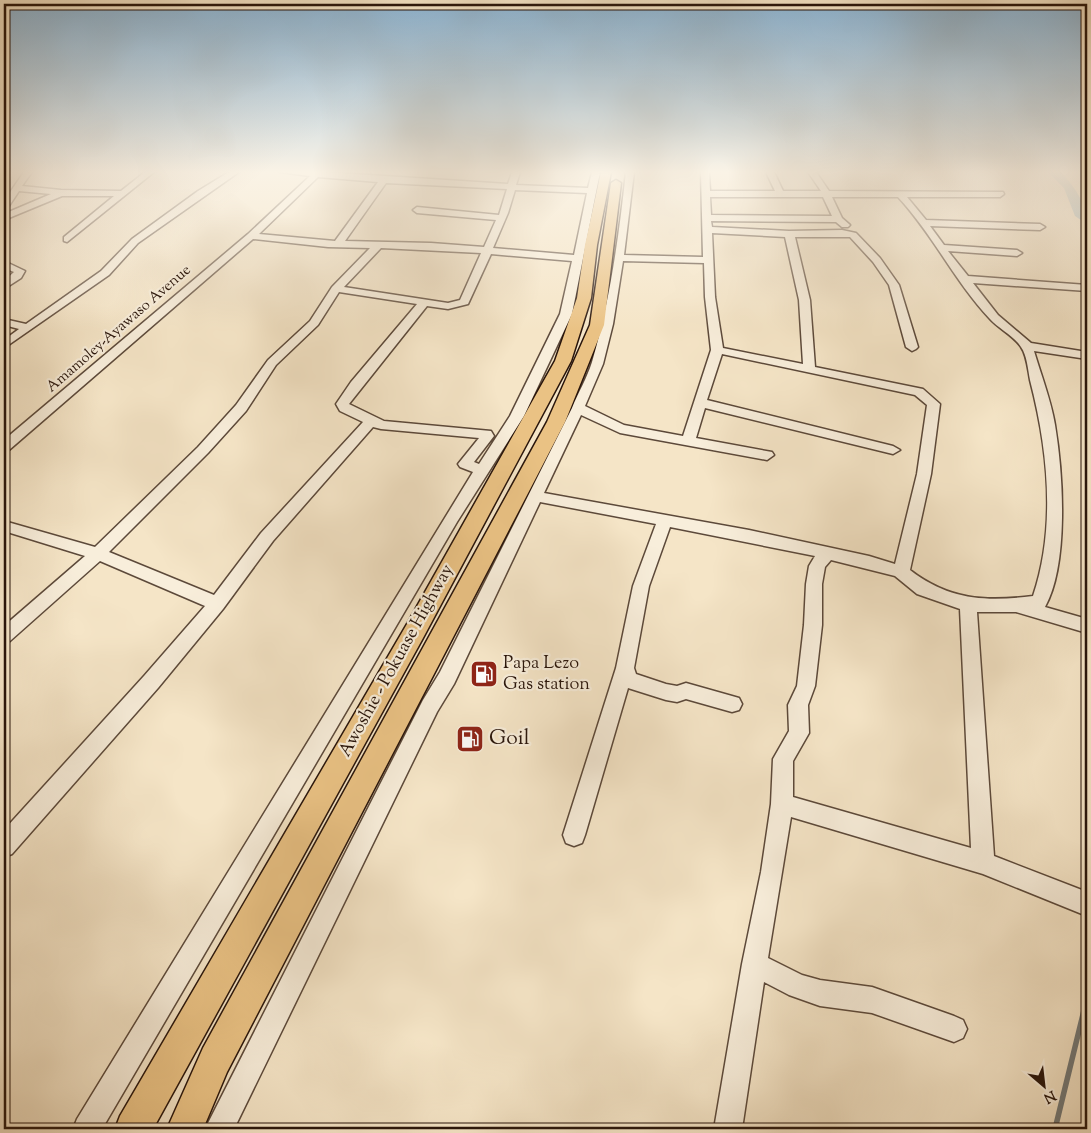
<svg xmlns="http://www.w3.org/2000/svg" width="1091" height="1133" viewBox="0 0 1091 1133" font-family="'Sorts Mill Goudy',serif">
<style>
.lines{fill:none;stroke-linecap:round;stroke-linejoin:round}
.stream{stroke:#727978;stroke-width:5.5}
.river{fill:#a2bcc0;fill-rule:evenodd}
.minor-casing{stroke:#5c493a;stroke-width:3}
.major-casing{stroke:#29150b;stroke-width:3}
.minor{fill:#f8eedb;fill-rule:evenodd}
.major{fill:#eac284;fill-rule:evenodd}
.labels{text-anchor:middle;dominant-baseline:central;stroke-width:4.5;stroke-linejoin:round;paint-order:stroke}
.far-street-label{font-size:15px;fill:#29150b;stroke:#f8eedb}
.street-label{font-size:18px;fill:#29150b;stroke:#f8eedb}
.poi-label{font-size:18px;fill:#29150b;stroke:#f8eedb;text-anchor:start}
.near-poi-label{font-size:21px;fill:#29150b;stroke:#f8eedb;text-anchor:start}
</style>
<rect width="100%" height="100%" fill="#f5e5c7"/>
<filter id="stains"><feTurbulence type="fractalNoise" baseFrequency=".004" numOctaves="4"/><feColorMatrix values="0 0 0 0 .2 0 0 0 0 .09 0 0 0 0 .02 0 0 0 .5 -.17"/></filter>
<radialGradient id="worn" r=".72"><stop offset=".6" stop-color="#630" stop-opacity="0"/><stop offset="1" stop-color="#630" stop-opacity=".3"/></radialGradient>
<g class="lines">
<!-- stream -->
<path class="stream" d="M1055,1129l32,-131"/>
<!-- river -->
<path class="river" d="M1048,172h12c14,13 27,32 27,52l-12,-8 -11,-28z"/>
<!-- minor casing -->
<g class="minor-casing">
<g id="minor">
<path d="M24,172h8l-10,14 39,4 60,1 24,-19h9l-87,70 -3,-1v-4l50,-41h-52l-58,24v-6l47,-20 -32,-3 -12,18 -3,1v-9z"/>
<path d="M229,172h10l-101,71 -29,32 -105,73v-8l15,-11 -15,-4v-6l22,5 75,-53 31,-32 66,-48z"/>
<path d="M280,172h43l185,12 4,-12h8l-4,13 72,3 4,-16h8l-28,142 -48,102 -67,106 -355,607h-29l4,-10 396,-647 -13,-5 -2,-3 21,-26 -98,-9 -8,-2 -100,114 -50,68 -65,79 -146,166 -8,3v-27l140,-154 61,-70 -105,-45 -90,80 -6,2v-17l81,-70 -81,-25v-10l91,26 103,-100 38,-42 32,-45 42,-39 22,-34 38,-39 -42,-1 -75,-8 -244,211 -5,1v-11l244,-206 62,-58zM318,177l60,5 -43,59 -76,-7zM386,183l121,6 -8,26 -82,-8 -4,3 4,3 79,7 -12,27 -53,-4 -86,-2zM515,190l72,3 -13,62 -81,-7 15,-35zM381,248l100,5 -21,47 -12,3 -104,-16zM491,254l81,7 -12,53 -50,102 -31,48 -5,-2 20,-26 -3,-5 -107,-10 -35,-17 78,-98 21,3 20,-5zM339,292l78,12 -66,78 -15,22 4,7 23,11 -102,111 -47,62 -105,-43 99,-99 38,-42 30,-46 42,-40z"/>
<path d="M626,172h8l-10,83 79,2 -2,-85h8l1,19h65l-9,-19h8l9,19h38l-13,-19h8l13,19 174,1 1,2 -4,3h-93l19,23 114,4 5,3 -5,3 -110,-4 14,19 73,5 5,3 -5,3 -69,-5 20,25 119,9v6l-114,-8 25,32 33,28 56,9v7l-53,-8c7,24 17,49 21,74 8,48 14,139 -10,182l42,12v14l-71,-21h-39l17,244 93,36v24l-104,-42 -192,-57 -23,141 34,17 18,5 52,7 82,29 9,4 4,9 -4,9 -9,4 -82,-29 -52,-7 -31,-11 -25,-13 -22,147h-28l28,-165 19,-92 10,-68 2,-45 16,-28 -1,-26 9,-19 7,-61 2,-41 3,-18 6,-10 -145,-29 -21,59 -15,82 2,6 30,10 11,2 9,-3 46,13 7,2 3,6 -3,6 -7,2 -46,-13 -9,3 -11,-2 -38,-12 -43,147 -3,8 -8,3 -8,-3 -3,-8 53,-167 17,-82 23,-62 -116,-22 -86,182 -17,28 -203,417h-29l218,-429 17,-28 132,-264c6,-15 15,-30 20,-46 18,-61 27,-127 34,-190zM710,197h113l9,19 -121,-1zM832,197h66c34,36 57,85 92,122 9,10 24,17 31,28 6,8 7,23 9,33 18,69 26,148 3,216 -48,6 -84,4 -123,-26l21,-96 9,-70 -17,-15 -108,-22 -5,-67 -15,-63h55l23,25 16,23 17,62 6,4 4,-2 2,-2 -19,-62 -19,-27 -24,-25 -14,-3 -53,1 -77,-4 -1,-6 125,1 6,5h6l2,-2 -8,-7zM712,233l73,4 14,63 4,64 -80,-16 -8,-51zM623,261l81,2 1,34 6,53 -28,86 -59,-11 -39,-19 18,-42 10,-40zM722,354l193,41 12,10 -10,69 -22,90 -26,-8 -120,-26 -205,-37 37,-78 39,18 147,27 7,-5 -2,-3 -76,-14 9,-30 188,46 7,-4 -7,-4 -186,-46zM831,560l64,16 22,18 43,15 11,239 -178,-51v-36l16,-28 -1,-28 7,-19 7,-61v-41l3,-17z"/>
<path d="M4,261l21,10 -4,7 -17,11v-8l10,-9 -10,-4z"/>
</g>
</g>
<!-- major casing -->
<g class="major-casing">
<g id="major">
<path d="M601,172h10l-14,73 -6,53 -20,63 -148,277 -270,491h-38l5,-13 287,-492 148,-263 22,-63 8,-53z"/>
<path d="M616,180l5,3 -17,142 -39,97 -338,650 -24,57h-36l36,-81 344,-626 43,-97 21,-142z"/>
</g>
</g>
<!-- minor -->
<use href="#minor" class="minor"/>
<!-- major -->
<use href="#major" class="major"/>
</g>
<!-- sky -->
<linearGradient id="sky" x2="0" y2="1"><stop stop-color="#8cb7d8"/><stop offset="0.52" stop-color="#faf3e6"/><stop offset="1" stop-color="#faf3e6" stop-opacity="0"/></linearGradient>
<rect width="1091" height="331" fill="url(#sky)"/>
<!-- icons -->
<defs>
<g id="fuel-square" transform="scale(1.4375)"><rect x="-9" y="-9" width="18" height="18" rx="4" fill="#8f2418" stroke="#f8eedb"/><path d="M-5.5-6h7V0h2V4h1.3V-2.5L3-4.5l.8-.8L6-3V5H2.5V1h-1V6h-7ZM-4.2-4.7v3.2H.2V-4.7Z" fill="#fff"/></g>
</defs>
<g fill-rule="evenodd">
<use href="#fuel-square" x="484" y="674"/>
<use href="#fuel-square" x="470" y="739"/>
</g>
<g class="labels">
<!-- far-street labels -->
<g class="far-street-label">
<text transform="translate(119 329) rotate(-41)">Amamoley-Ayawaso Avenue</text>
</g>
<!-- street labels -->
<g class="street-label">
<text transform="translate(397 661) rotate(-61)">Awoshie - Pokuase Highway</text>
</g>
<!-- poi labels -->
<g class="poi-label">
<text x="503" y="664">Papa Lezo<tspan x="503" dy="21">Gas station</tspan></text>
</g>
<!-- near-poi labels -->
<g class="near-poi-label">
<text x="489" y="739">Goil</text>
</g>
</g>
<!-- margin -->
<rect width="1091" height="1133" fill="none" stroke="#f5e5c7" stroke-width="20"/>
<rect x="5" y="5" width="1081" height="1123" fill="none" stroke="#29150b" stroke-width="2.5"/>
<rect x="10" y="10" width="1071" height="1113" fill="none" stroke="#29150b"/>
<!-- north arrow -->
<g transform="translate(1044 1086) rotate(152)" stroke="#f8eedb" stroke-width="4" paint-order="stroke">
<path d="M0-4L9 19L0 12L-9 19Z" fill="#29150b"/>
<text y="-8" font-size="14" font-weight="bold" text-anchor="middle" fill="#29150b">N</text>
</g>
<rect width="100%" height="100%" filter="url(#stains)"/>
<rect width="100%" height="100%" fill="url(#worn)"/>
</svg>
